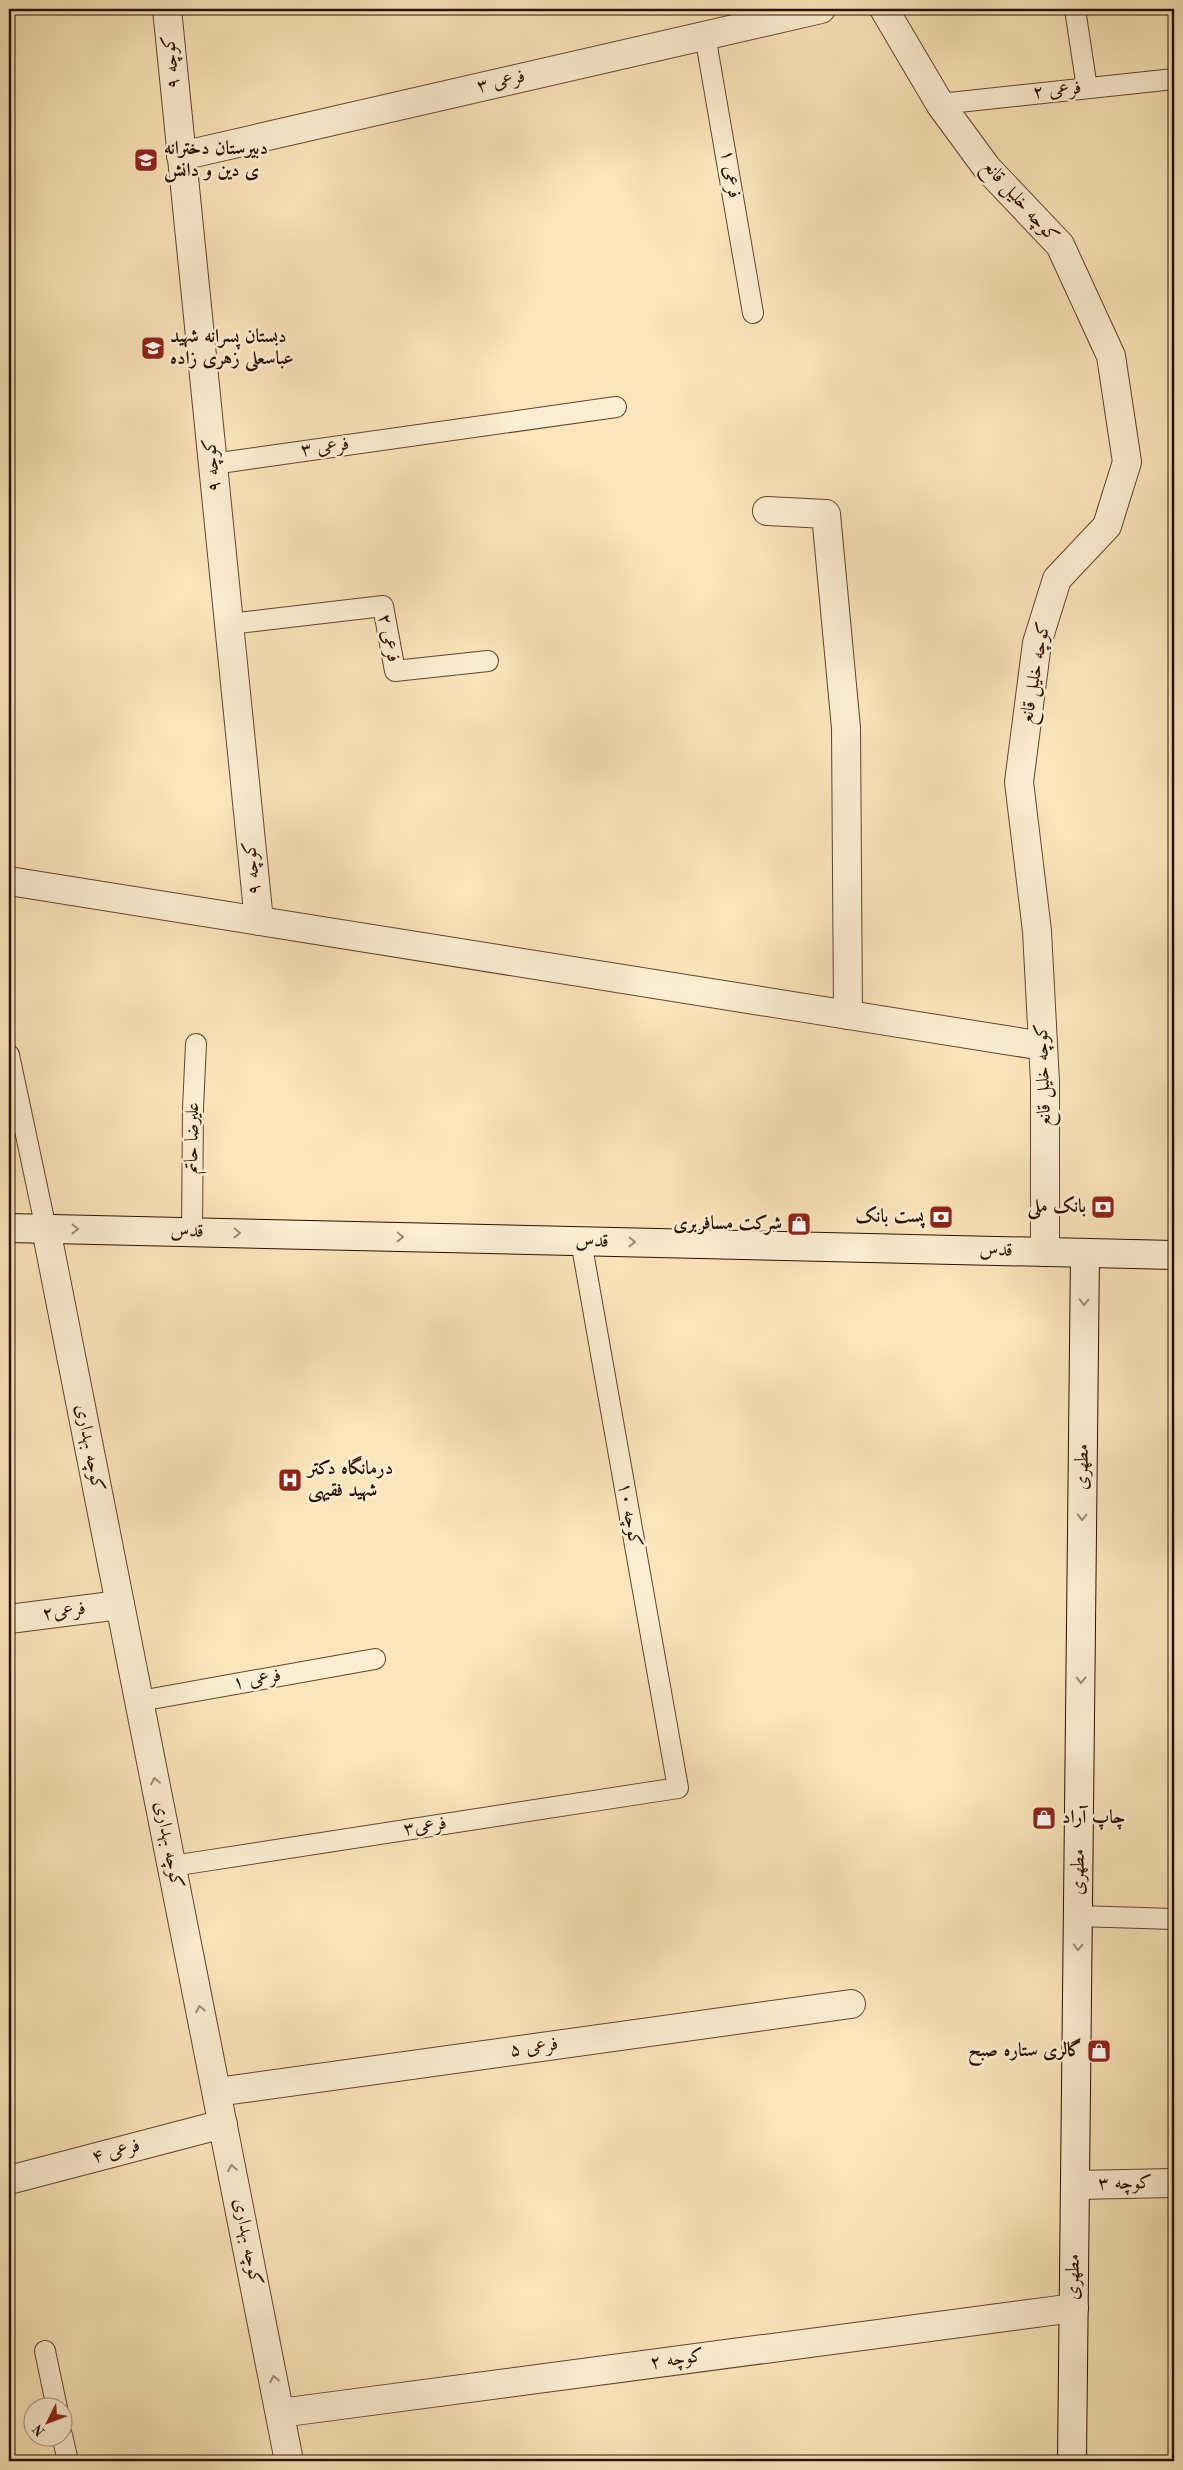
<svg xmlns="http://www.w3.org/2000/svg" width="1183" height="2470" viewBox="0 0 1183 2470" font-family="'Old Standard TT',Amiri,serif">
<style>
.lines{fill:none;stroke-linecap:round;stroke-linejoin:round}
.lane-casing{stroke:#5e452e;stroke-width:22}
.street-casing{stroke:#5e452e;stroke-width:30}
.secondary-casing{stroke:#291000;stroke-width:30}
.lane{stroke:#fceed2;stroke-width:20}
.street{stroke:#fceed2;stroke-width:28}
.secondary{stroke:#fceed2;stroke-width:28}
.oneway{stroke:#9d8a74}
.labels{text-anchor:middle;dominant-baseline:central;stroke-width:5;stroke-linejoin:round;paint-order:stroke}
.street-label{font-size:19px;fill:#291000;stroke:#fceed2}
.poi-label{font-size:19px;font-weight:bold;fill:#291000;stroke:#fceed2;text-anchor:start}
</style>
<rect width="100%" height="100%" fill="#fbe5ba"/>
<filter id="stains"><feTurbulence type="fractalNoise" baseFrequency=".004" numOctaves="4"/><feColorMatrix values="0 0 0 0 .2 0 0 0 0 .09 0 0 0 0 .02 0 0 0 .5 -.17"/></filter>
<radialGradient id="worn" r=".72"><stop offset=".6" stop-color="#630" stop-opacity="0"/><stop offset="1" stop-color="#630" stop-opacity=".3"/></radialGradient>
<g class="lines">
<!-- lane casing -->
<g class="lane-casing">
<g id="lane">
<path d="M1075,9l12,79"/>
<path d="M705,35l48,278"/>
<path d="M940,104l234,-25"/>
<path d="M213,464l403,-57"/>
<path d="M229,624l154,-18 12,65 93,-10"/>
<path d="M9,1055l37,174"/>
<path d="M192,1232l1,-124 3,-64"/>
<path d="M140,1701l235,-42"/>
<path d="M172,1866l506,-78 -97,-547"/>
<path d="M1078,1916l96,3"/>
<path d="M45,2351l12,57"/>
<path d="M62,2435l6,26"/>
</g>
</g>
<!-- street casing -->
<g class="street-casing">
<g id="street">
<path d="M167,9l92,912"/>
<path d="M884,9l56,95 47,64 73,77 51,111 16,106 -20,64 -50,53 -20,64 -18,139 18,149 8,151v170"/>
<path d="M181,156l640,-147"/>
<path d="M767,511l59,3 20,214 2,287"/>
<path d="M9,881l1034,165"/>
<path d="M46,1229l243,1232"/>
<path d="M9,1619l111,-14"/>
<path d="M217,2092l634,-88"/>
<path d="M9,2180l214,-56"/>
<path d="M1076,2185l98,-2"/>
<path d="M280,2413l794,-105"/>
</g>
</g>
<!-- secondary casing -->
<g class="secondary-casing">
<g id="secondary">
<path d="M9,1228l1165,27"/>
<path d="M1072,2461l13,-1208"/>
</g>
</g>
<!-- lane -->
<use href="#lane" class="lane"/>
<!-- street -->
<use href="#street" class="street"/>
<!-- secondary -->
<use href="#secondary" class="secondary"/>
</g>
<!-- one-way arrows -->
<defs><path id="oneway-chevron" d="M-2-3.5L2.5 0L-2 3.5" fill="none" stroke-width="1.6" stroke-linecap="round" stroke-linejoin="round" transform="scale(1.25)"/></defs>
<g class="oneway">
<use href="#oneway-chevron" transform="translate(75 1229) rotate(1)"/>
<use href="#oneway-chevron" transform="translate(237 1233) rotate(1)"/>
<use href="#oneway-chevron" transform="translate(400 1237) rotate(1)"/>
<use href="#oneway-chevron" transform="translate(632 1242) rotate(1)"/>
<use href="#oneway-chevron" transform="translate(1084 1302) rotate(91)"/>
<use href="#oneway-chevron" transform="translate(1082 1517) rotate(91)"/>
<use href="#oneway-chevron" transform="translate(1081 1680) rotate(91)"/>
<use href="#oneway-chevron" transform="translate(155 1781) rotate(-101)"/>
<use href="#oneway-chevron" transform="translate(1078 1947) rotate(91)"/>
<use href="#oneway-chevron" transform="translate(200 2009) rotate(-101)"/>
<use href="#oneway-chevron" transform="translate(232 2168) rotate(-101)"/>
<use href="#oneway-chevron" transform="translate(274 2379) rotate(-101)"/>
</g>
<!-- icons -->
<defs>
<g id="school-square" transform="scale(1.25)"><rect x="-9" y="-9" width="18" height="18" rx="4" fill="#8f2418" stroke="#fceed2"/><path d="M0-5L7-2L0 1L-7-2ZM-4 1L0 2.5L4 1V4Q0 6-4 4Z" fill="#fff"/></g>
<g id="bank-square" transform="scale(1.25)"><rect x="-9" y="-9" width="18" height="18" rx="4" fill="#8f2418" stroke="#fceed2"/><path d="M-6-4H6V4H-6ZM0-2.3a2.3 2.3 0 1 0 0 4.6a2.3 2.3 0 1 0 0-4.6Z" fill="#fff"/></g>
<g id="shop-square" transform="scale(1.25)"><rect x="-9" y="-9" width="18" height="18" rx="4" fill="#8f2418" stroke="#fceed2"/><path d="M-5-2.5h2.3a2.7 3.5 0 0 1 5.4 0H5L5.5 6h-11ZM-1.5-2.5h3a1.5 2.3 0 0 0-3 0Z" fill="#fff"/></g>
<g id="hospital-square" transform="scale(1.25)"><rect x="-9" y="-9" width="18" height="18" rx="4" fill="#8f2418" stroke="#fceed2"/><path d="M-5-5h3v3.5h4V-5h3V5h-3V1.5h-4V5h-3Z" fill="#fff"/></g>
</defs>
<g fill-rule="evenodd">
<use href="#school-square" x="146" y="160"/>
<use href="#school-square" x="153" y="348"/>
<use href="#bank-square" x="1103" y="1207"/>
<use href="#bank-square" x="941" y="1217"/>
<use href="#shop-square" x="799" y="1224"/>
<use href="#hospital-square" x="290" y="1480"/>
<use href="#shop-square" x="1044" y="1818"/>
<use href="#shop-square" x="1099" y="2051"/>
</g>
<g class="labels">
<!-- street labels -->
<g class="street-label">
<text transform="translate(172 62) rotate(-96)">کوچه ۹</text>
<text transform="translate(501 82) rotate(-13)">فرعی ۳</text>
<text transform="translate(1057 91) rotate(-6)">فرعی ۲</text>
<text transform="translate(730 174) rotate(81)">فرعی ۱</text>
<text transform="translate(1020 202) rotate(48)">کوچه خلیل قانع</text>
<text transform="translate(325 448) rotate(-8)">فرعی ۳</text>
<text transform="translate(213 465) rotate(-96)">کوچه ۹</text>
<text transform="translate(388 638) rotate(78)">فرعی ۲</text>
<text transform="translate(1036 673) rotate(-80)">کوچه خلیل قانع</text>
<text transform="translate(253 868) rotate(-96)">کوچه ۹</text>
<text transform="translate(1044 1075) rotate(-92)">کوچه خلیل قانع</text>
<text transform="translate(193 1138) rotate(-89)">علیرضا حاتم</text>
<text transform="translate(187 1232) rotate(1)">قدس</text>
<text transform="translate(592 1242) rotate(1)">قدس</text>
<text transform="translate(996 1251) rotate(1)">قدس</text>
<text transform="translate(89 1448) rotate(79)">کوچه بهداری</text>
<text transform="translate(1083 1467) rotate(-89)">مطهری</text>
<text transform="translate(629 1515) rotate(80)">کوچه ۱۰</text>
<text transform="translate(64 1612) rotate(-8)">فرعی۲</text>
<text transform="translate(257 1680) rotate(-10)">فرعی ۱</text>
<text transform="translate(425 1827) rotate(-9)">فرعی۳</text>
<text transform="translate(168 1845) rotate(79)">کوچه بهداری</text>
<text transform="translate(1079 1872) rotate(-89)">مطهری</text>
<text transform="translate(534 2048) rotate(-8)">فرعی ۵</text>
<text transform="translate(116 2152) rotate(-15)">فرعی ۴</text>
<text transform="translate(1125 2184) rotate(-1)">کوچه ۳</text>
<text transform="translate(247 2242) rotate(79)">کوچه بهداری</text>
<text transform="translate(1074 2277) rotate(-89)">مطهری</text>
<text transform="translate(677 2360) rotate(-8)">کوچه ۲</text>
</g>
<!-- poi labels -->
<g class="poi-label">
<text x="164" y="149">دبیرستان دخترانه<tspan x="164" dy="22">ی دین و دانش</tspan></text>
<text x="170" y="337">دبستان پسرانه شهید<tspan x="170" dy="22">عباسعلی زهری زاده</tspan></text>
<text x="1086" y="1207" text-anchor="end">بانک ملی</text>
<text x="924" y="1217" text-anchor="end">پست بانک</text>
<text x="782" y="1224" text-anchor="end">شرکت مسافربری</text>
<text x="308" y="1469">درمانگاه دکتر<tspan x="308" dy="22">شهید فقیهی</tspan></text>
<text x="1062" y="1818">چاپ آراد</text>
<text x="1082" y="2051" text-anchor="end">گالری ستاره صبح</text>
</g>
</g>
<!-- margin -->
<rect width="1183" height="2470" fill="none" stroke="#fbe5ba" stroke-width="30"/>
<rect x="10" y="10" width="1163" height="2450" fill="none" stroke="#291000" stroke-width="2.5"/>
<rect x="15" y="15" width="1153" height="2440" fill="none" stroke="#291000"/>
<!-- north arrow -->
<g transform="translate(48 2422) rotate(228)"><circle r="24" fill="#fceed2" stroke="#a8957e"/>
<path d="M0-4L9 19L0 12L-9 19Z" fill="#8f2418"/>
<text y="-8" font-size="14" font-weight="bold" text-anchor="middle" fill="#291000">N</text>
</g>
<rect width="100%" height="100%" filter="url(#stains)"/>
<rect width="100%" height="100%" fill="url(#worn)"/>
</svg>
